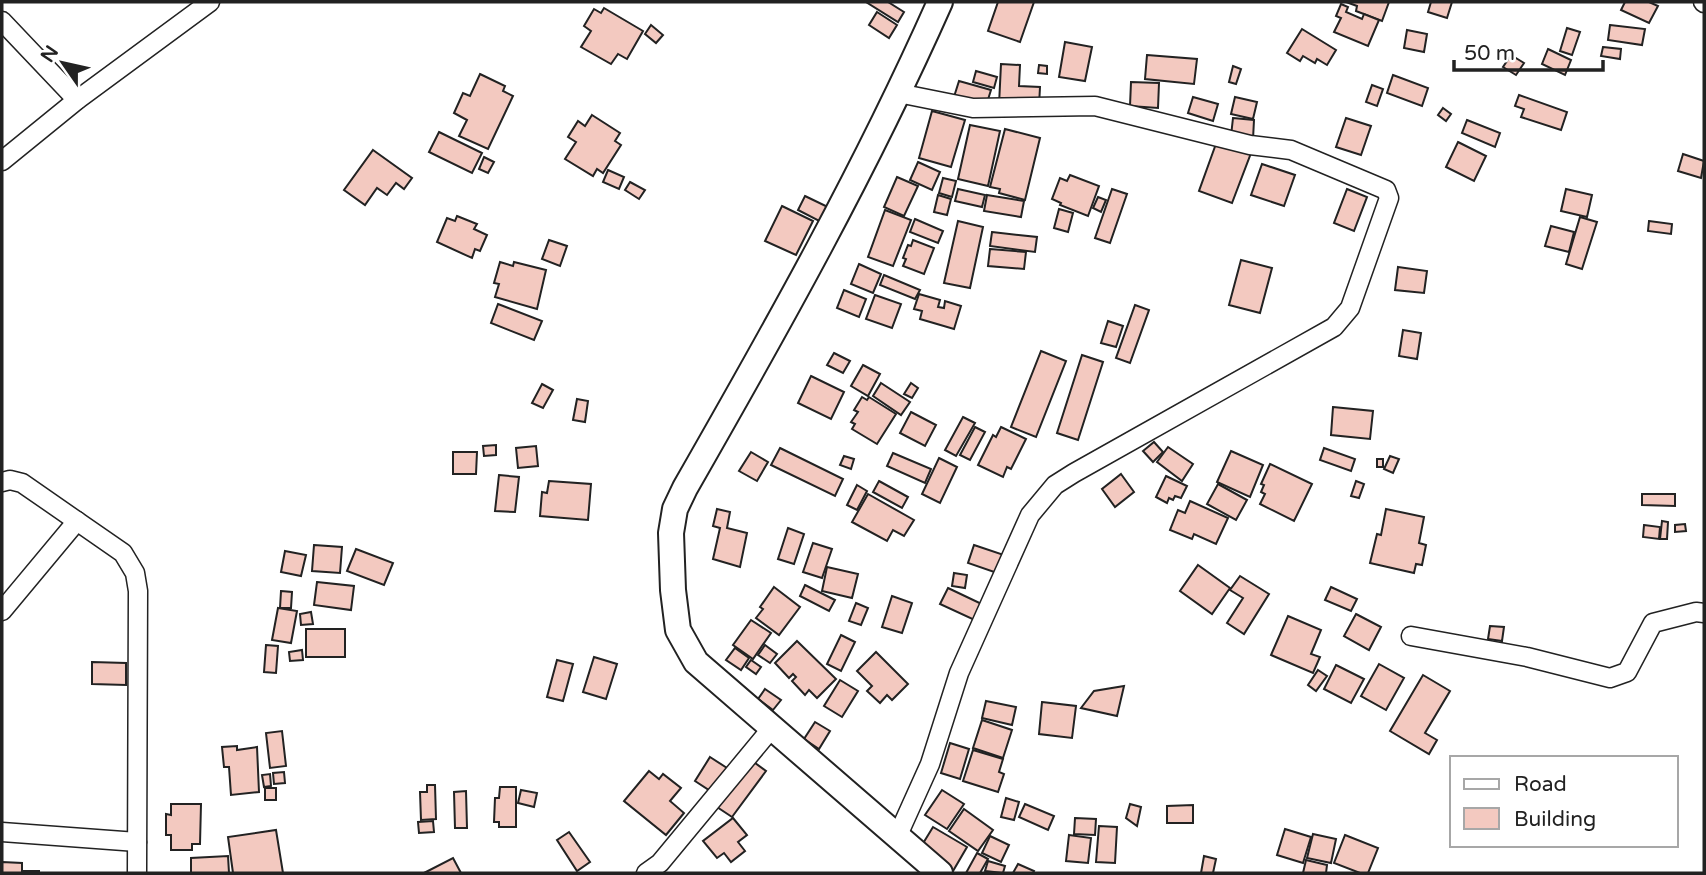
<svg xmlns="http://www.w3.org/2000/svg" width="1706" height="875" viewBox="0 0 1706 875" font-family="'Varela Round',sans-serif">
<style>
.building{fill:#f3c9c0;stroke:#222;stroke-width:2}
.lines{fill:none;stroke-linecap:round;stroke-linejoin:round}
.street-casing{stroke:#222;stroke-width:21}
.secondary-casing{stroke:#222;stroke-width:28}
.street{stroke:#fff;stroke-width:18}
.secondary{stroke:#fff;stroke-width:24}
</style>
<rect width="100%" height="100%" fill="#fff"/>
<!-- building -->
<g class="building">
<path d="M866,2h22l16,10 -6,10z"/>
<path d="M998,2h36l-14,40 -32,-11z"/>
<path d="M1346,2h43l-7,19 -26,-10 1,-5z"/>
<path d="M1431,2h21l-5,16 -19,-6z"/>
<path d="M1625,2h24l9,4 -9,17 -28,-13z"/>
<path d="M1341,4l7,3 -2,5 16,7 2,-5 15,6 -11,26 -34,-14 7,-14 -5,-2z"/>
<path d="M604,8l39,23 -16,28 -9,-5 -7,10 -30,-17 10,-16 -7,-5 10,-17 7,4z"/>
<path d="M877,12l20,13 -8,13 -20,-13z"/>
<path d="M651,25l12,10 -7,8 -11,-9z"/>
<path d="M1610,25l35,4 -3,16 -34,-5z"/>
<path d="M1567,28l13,4 -8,23 -12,-4z"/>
<path d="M1302,29l34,21 -9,15 -10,-6 -2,4 -12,-7 -3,5 -13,-8z"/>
<path d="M1407,30l20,4 -3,18 -20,-4z"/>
<path d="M1065,42l27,5 -7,34 -26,-4z"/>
<path d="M1603,47l18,2 -1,10 -19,-3z"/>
<path d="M1548,49l23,11 -6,15 -23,-11z"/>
<path d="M1147,55l50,4 -3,25 -49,-5z"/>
<path d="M1511,55l13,8 -8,12 -13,-8z"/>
<path d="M1001,64l19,1 -1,21 21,1 -1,19 -40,-1z"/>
<path d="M1039,65l8,1v8l-9,-1z"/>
<path d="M1233,66l8,3 -5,15 -7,-2z"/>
<path d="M976,71l21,6 -3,11 -21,-6z"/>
<path d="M480,74l25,12 -2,5 10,5 -25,53 -29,-13 8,-16 -13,-7 9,-20 7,3z"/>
<path d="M1393,75l35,13 -6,18 -35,-13z"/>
<path d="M959,81l32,9 -6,19 -32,-9z"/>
<path d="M1131,82l28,1 -1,25 -28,-2z"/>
<path d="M1372,85l11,4 -6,17 -11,-4z"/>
<path d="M1519,95l48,17 -6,18 -40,-13 3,-8 -9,-3z"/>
<path d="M1193,97l25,7 -5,17 -25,-8z"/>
<path d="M1235,97l22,5 -4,17 -22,-5z"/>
<path d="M1443,108l8,6 -5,7 -8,-6z"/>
<path d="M932,111l33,9 -14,47 -32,-9z"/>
<path d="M592,115l28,18 -5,8 6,4 -18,28 -6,-4 -4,7 -28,-17 11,-17 -8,-5 10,-16 7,5z"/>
<path d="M1233,118l21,2 -1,19 -22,-3z"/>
<path d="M1346,118l25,8 -10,29 -25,-8z"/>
<path d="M1467,120l33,13 -5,14 -33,-14z"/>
<path d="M970,125l30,6 -12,55 -30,-7z"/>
<path d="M1005,129l35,9 -15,62 -26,-7 1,-4 -10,-2z"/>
<path d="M439,132l43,21 -10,20 -43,-21z"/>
<path d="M1217,141l34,12 -19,50 -33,-12z"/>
<path d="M1458,142l28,14 -12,25 -28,-14z"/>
<path d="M373,150l39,28 -8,11 -8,-6 -9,12 -10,-7 -12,17 -21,-15z"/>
<path d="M1683,154l21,7 -3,17 -23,-7z"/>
<path d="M484,157l10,5 -6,11 -9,-4z"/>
<path d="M918,162l22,10 -8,18 -22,-10z"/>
<path d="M1262,164l33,11 -11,31 -33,-11z"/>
<path d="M608,170l16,7 -5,12 -16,-7z"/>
<path d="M1070,175l29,11 -11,30 -28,-11 1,-2 -9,-4 8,-21 7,3z"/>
<path d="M897,177l21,9 -14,30 -20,-9z"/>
<path d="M943,178l13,3 -4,16 -13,-4z"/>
<path d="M630,182l15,8 -6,9 -14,-9z"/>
<path d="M958,189l27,6 -3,12 -27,-6z"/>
<path d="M1112,189l15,5 -17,49 -15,-5z"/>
<path d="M1347,189l20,8 -13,34 -20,-8z"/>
<path d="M1566,189l26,6 -5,22 -26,-6z"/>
<path d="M938,195l13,4 -4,16 -13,-3z"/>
<path d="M987,195l37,6 -3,16 -37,-6z"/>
<path d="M805,196l27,13 -7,15 -27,-14z"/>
<path d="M1098,197l8,3 -5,12 -8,-4z"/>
<path d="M782,206l31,15 -17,34 -31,-14z"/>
<path d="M1059,209l14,4 -5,19 -14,-4z"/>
<path d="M885,210l26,10 -18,46 -25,-9z"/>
<path d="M457,216l20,8 -3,5 13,6 -7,16 -5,-2 -3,9 -35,-16 10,-24 8,3z"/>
<path d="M1580,217l17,5 -15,47 -16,-5z"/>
<path d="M915,219l28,12 -5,12 -28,-11z"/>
<path d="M958,221l25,6 -13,61 -26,-5z"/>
<path d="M1649,221l23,3 -1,10 -23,-3z"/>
<path d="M1551,226l23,6 -5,20 -24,-6z"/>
<path d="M992,232l45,5 -2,15 -45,-6z"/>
<path d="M549,240l18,6 -7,20 -18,-7z"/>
<path d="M913,240l21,8 -10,26 -21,-8 3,-7 -3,-1 5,-13 3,1z"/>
<path d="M990,249l36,3 -2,17 -36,-3z"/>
<path d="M1241,260l31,8 -12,45 -31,-8z"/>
<path d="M500,262l13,4 1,-4 32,8 -9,39 -42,-12 4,-13 -5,-1z"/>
<path d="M859,264l22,10 -8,19 -22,-9z"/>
<path d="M1398,267l29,4 -3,22 -29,-3z"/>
<path d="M884,275l36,15 -5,9 -35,-14z"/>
<path d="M844,290l22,9 -7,18 -22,-9z"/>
<path d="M919,294l21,6 -2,7 6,1 1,-7 16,5 -7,23 -34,-10 2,-8 -8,-2z"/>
<path d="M875,295l26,9 -9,24 -26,-9z"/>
<path d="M498,304l44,17 -8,19 -43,-17z"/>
<path d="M1135,305l14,5 -19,53 -14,-5z"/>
<path d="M1108,321l15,5 -7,21 -15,-4z"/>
<path d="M1403,330l18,3 -4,26 -18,-3z"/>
<path d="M1041,351l25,10 -30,76 -25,-10z"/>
<path d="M834,353l16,8 -7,12 -16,-8z"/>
<path d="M1082,355l21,7 -25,78 -21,-7z"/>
<path d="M863,365l17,9 -12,22 -17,-10z"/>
<path d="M811,376l33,16 -13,27 -33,-16z"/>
<path d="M881,383l29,19 -9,13 -28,-19z"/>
<path d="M911,383l7,5 -6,10 -8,-4z"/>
<path d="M542,384l11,6 -10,18 -11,-5z"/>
<path d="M862,397l5,3 2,-3 27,17 -19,30 -25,-15 3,-5 -4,-2 7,-10 -4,-2z"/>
<path d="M577,399l11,2 -3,21 -12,-2z"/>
<path d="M1333,407l40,4 -3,28 -39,-4z"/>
<path d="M911,412l25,13 -11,21 -25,-13z"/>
<path d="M963,417l12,6 -19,33 -11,-6z"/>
<path d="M975,427l10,5 -15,28 -10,-5z"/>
<path d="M1001,427l25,12 -15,30 -4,-2 -4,10 -25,-12 15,-30 3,2z"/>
<path d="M1154,442l9,10 -10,10 -10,-11z"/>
<path d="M496,445v10l-12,1 -1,-10z"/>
<path d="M536,446l2,20 -20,2 -2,-20z"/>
<path d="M1168,447l25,17 -11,17 -25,-19z"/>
<path d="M780,448l63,31 -8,17 -64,-31z"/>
<path d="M1324,448l31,11 -4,12 -31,-11z"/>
<path d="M1231,451l32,14 -13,32 -33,-15z"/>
<path d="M453,452h24l-1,22h-23z"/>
<path d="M751,452l17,10 -11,19 -18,-10z"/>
<path d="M893,453l38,16 -6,14 -38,-17z"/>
<path d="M844,456l10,3 -3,10 -11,-4z"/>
<path d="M1390,456l9,3 -6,14 -9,-4z"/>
<path d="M939,458l18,9 -17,36 -18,-9z"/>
<rect x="1377" y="459" width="6" height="8"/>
<path d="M1270,464l42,20 -18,37 -34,-17 5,-10 -4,-2 3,-7 -3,-1z"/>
<path d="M1121,474l13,18 -19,15 -13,-18z"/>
<path d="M499,475l20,2 -4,35 -20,-1z"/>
<path d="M1166,476l21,10 -6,12 -6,-2 -2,4 -4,-2 -2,5 -11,-6z"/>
<path d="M549,481l42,3 -3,36 -48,-4 2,-24 5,1z"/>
<path d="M879,481l29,16 -6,11 -29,-16z"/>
<path d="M1356,481l8,3 -5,14 -8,-2z"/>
<path d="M1218,484l29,16 -11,20 -29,-16z"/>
<path d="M857,485l10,6 -10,19 -10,-5z"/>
<path d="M868,494l46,26 -10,16 -11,-6 -6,11 -35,-19z"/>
<path d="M1642,494h33v12l-33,-1z"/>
<path d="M1190,501l38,17 -12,26 -22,-10 -2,5 -22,-9 8,-20 7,3z"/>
<path d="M717,509l13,3 -3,16 20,5 -7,34 -27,-8 7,-31 -7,-2z"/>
<path d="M1386,509l38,8 -5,26 7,2 -4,20 -6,-1 -2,9 -44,-10 7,-29 4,1z"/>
<path d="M1662,521l6,1 -1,17h-7z"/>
<path d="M1685,524l1,7 -11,1v-7z"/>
<path d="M1644,525l16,2 -1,12 -16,-2z"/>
<path d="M788,528l16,6 -10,30 -16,-5z"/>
<path d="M813,543l19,6 -10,29 -19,-6z"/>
<path d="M314,545l28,2 -2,26 -28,-2z"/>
<path d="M974,545l33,11 -7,18 -32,-11z"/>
<path d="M356,549l37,14 -9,22 -37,-14z"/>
<path d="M285,551l21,4 -5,21 -20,-4z"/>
<path d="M1198,565l32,23 -18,26 -32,-23z"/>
<path d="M827,567l31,7 -6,24 -30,-7z"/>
<path d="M954,573l13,2 -2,13 -13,-2z"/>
<path d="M1240,576l29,18 -25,40 -17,-11 16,-25 -13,-8z"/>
<path d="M317,582l37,4 -3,24 -37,-5z"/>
<path d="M805,585l30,15 -6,11 -29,-15z"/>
<path d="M774,587l26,20 -21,28 -23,-17 7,-9 -3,-2z"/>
<path d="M1331,587l26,12 -6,12 -26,-11z"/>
<path d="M948,588l40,19 -7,16 -41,-19z"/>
<path d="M281,591l11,1 -1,16h-11z"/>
<path d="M892,596l20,7 -10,30 -20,-6z"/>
<path d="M856,603l12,5 -7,17 -12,-4z"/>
<path d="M278,608l19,3 -6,32 -19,-3z"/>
<path d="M311,612l2,12 -12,1 -1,-11z"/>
<path d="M1356,614l25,13 -12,23 -25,-14z"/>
<path d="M1288,616l33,14 -10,24 9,3 -7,16 -42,-18z"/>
<path d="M751,620l20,13 -18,26 -20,-14z"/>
<path d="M1490,626l14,1 -2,14 -14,-2z"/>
<rect x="306" y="629" width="39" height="28"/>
<path d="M841,635l14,7 -14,29 -14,-7z"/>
<path d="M797,641l39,38 -19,19 -8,-8 -4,5 -13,-14 4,-4 -3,-3 -4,4 -14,-15z"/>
<path d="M266,645l12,1 -2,27 -12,-1z"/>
<path d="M765,645l12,9 -7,9 -12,-8z"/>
<path d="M735,648l14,10 -8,12 -15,-10z"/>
<path d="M302,650l1,10 -13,1 -1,-9z"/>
<path d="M876,652l32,32 -16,16 -5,-5 -7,8 -13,-12 5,-5 -15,-15z"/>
<path d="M594,657l23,7 -11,35 -23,-7z"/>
<path d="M557,660l16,4 -10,37 -16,-4z"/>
<path d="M751,660l10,7 -5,7 -10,-7z"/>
<path d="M92,662l34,1v22l-34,-1z"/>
<path d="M1379,664l25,14 -18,32 -25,-14z"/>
<path d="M1336,665l28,14 -13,24 -27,-14z"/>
<path d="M1318,670l9,6 -11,15 -8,-6z"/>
<path d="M1423,675l27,16 -25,42 12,7 -8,14 -39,-23z"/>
<path d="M840,680l18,11 -16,26 -18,-11z"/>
<path d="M1124,686l-7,30 -36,-8 13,-17z"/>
<path d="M765,689l16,11 -8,10 -15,-11z"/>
<path d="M986,701l30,6 -4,18 -30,-7z"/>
<path d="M1042,702l34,4 -4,32 -33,-4z"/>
<path d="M982,720l30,10 -9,28 -30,-10z"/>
<path d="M815,722l15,9 -11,18 -15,-10z"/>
<path d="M282,731l4,35 -16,2 -4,-35z"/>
<path d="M950,743l19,6 -9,30 -19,-6z"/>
<path d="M237,746v4l20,-3 2,45 -28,3 -2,-28h-5l-2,-20z"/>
<path d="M973,750l30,9 -4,13 5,2 -6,18 -35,-11z"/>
<path d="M710,757l17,11 -15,24 -17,-11z"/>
<path d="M751,760l15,11 -34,46 -15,-10z"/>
<path d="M649,771l10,8 4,-5 18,14 -11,13 14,12 -18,22 -42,-34z"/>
<path d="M284,772l1,11 -11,1 -1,-11z"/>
<path d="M270,774l1,12 -7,1 -2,-12z"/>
<path d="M427,785h8l1,34 -15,1 -1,-28h7z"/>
<path d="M500,787h16v40h-17v-5h-5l1,-24h4z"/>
<rect x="265" y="788" width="11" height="12"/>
<path d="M521,790l16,3 -3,14 -16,-4z"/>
<path d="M942,790l22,14 -17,25 -22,-14z"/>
<path d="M466,791l1,37h-12l-1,-36z"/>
<path d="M1006,798l13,4 -5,18 -13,-3z"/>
<path d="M171,804h30l-1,40h-8v6h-21v-15h-5v-21l5,1z"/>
<path d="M1025,804l29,12 -6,14 -29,-13z"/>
<path d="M1130,804l11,3 -4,19 -11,-8z"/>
<path d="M1193,805v18h-26v-17z"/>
<path d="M964,809l29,21 -15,21 -29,-20z"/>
<path d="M733,818l14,17 -9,7 7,9 -14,11 -7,-9 -7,5 -14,-17z"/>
<path d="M1075,818l21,1 -1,16 -21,-1z"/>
<path d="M433,821l1,11 -15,1 -1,-11z"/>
<path d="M1099,826l18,1 -2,36 -19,-1z"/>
<path d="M933,827l34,20 -14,24 -34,-21z"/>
<path d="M1285,829l26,8 -8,26 -26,-8z"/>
<path d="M276,830l7,43h-50l-5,-36z"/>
<path d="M569,832l21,30 -13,9 -20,-31z"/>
<path d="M1313,834l23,5 -5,24 -24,-5z"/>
<path d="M1069,835l22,3 -3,25 -22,-2z"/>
<path d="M1345,835l33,13 -10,25h-8l-26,-10z"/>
<path d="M990,836l19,9 -8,17 -19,-9z"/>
<path d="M977,853l11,6 -8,14h-14z"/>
<path d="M228,856l1,17h-38v-15z"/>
<path d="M1204,856l12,3 -3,14h-12z"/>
<path d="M453,858l8,15h-37z"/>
<path d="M1306,860l21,5 -1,8h-23z"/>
<path d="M988,861l17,5 -2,7 -18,-2z"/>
<path d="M2,862l20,1v8h17v2h-37z"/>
<path d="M1018,864l16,7 -1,2h-20z"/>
</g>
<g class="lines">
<!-- street casing -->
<g class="street-casing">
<g id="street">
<path d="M1703,2l1,1"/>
<path d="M2,21l75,79"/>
<path d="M898,93l75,15 122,-2 155,39 41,5 95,40 3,8 -39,110 -16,19 -260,146 -19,12 -25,30 -71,158 -29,91 -32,71"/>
<path d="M2,161l75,-61 133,-98"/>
<path d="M2,482l8,-2 12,3 101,70 12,20 3,18 -1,282"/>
<path d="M2,611l75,-90"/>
<path d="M1411,636l116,21 83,21 17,-6 26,-49 43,-11 8,1"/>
<path d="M2,832l135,10"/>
<path d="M646,873l14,-10 111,-134"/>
</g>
</g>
<!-- secondary casing -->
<g class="secondary-casing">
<path id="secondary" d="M940,2c-74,167 -164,327 -255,486l-10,21 -4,24 2,57 5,40 18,32 244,211"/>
</g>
<!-- street -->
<use href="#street" class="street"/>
<!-- secondary -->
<use href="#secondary" class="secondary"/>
</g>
<!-- border -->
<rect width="1706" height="875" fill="none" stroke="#222222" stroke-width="7"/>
<!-- legend -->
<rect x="1450" y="756" width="228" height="91" fill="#ffffff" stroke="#a7a7a7" stroke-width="2"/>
<rect x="1464" y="779" width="35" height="10" fill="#ffffff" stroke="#a7a7a7" stroke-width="2"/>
<text x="1514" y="791" font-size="21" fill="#222222">Road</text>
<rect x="1464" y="808" width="35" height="21" fill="#f3c9c0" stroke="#a7a7a7" stroke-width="2"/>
<text x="1514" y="826" font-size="21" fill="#222222">Building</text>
<!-- north arrow -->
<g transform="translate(63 63) rotate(304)" stroke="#ffffff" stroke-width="5" paint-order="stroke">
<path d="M0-5L12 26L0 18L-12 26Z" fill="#222222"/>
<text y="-10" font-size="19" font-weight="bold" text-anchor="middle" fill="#222222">N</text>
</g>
<!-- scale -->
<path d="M1454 60v10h149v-10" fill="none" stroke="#222222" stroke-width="3.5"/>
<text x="1464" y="60" font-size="21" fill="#222222" stroke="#ffffff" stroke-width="5" paint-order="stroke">50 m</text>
</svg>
